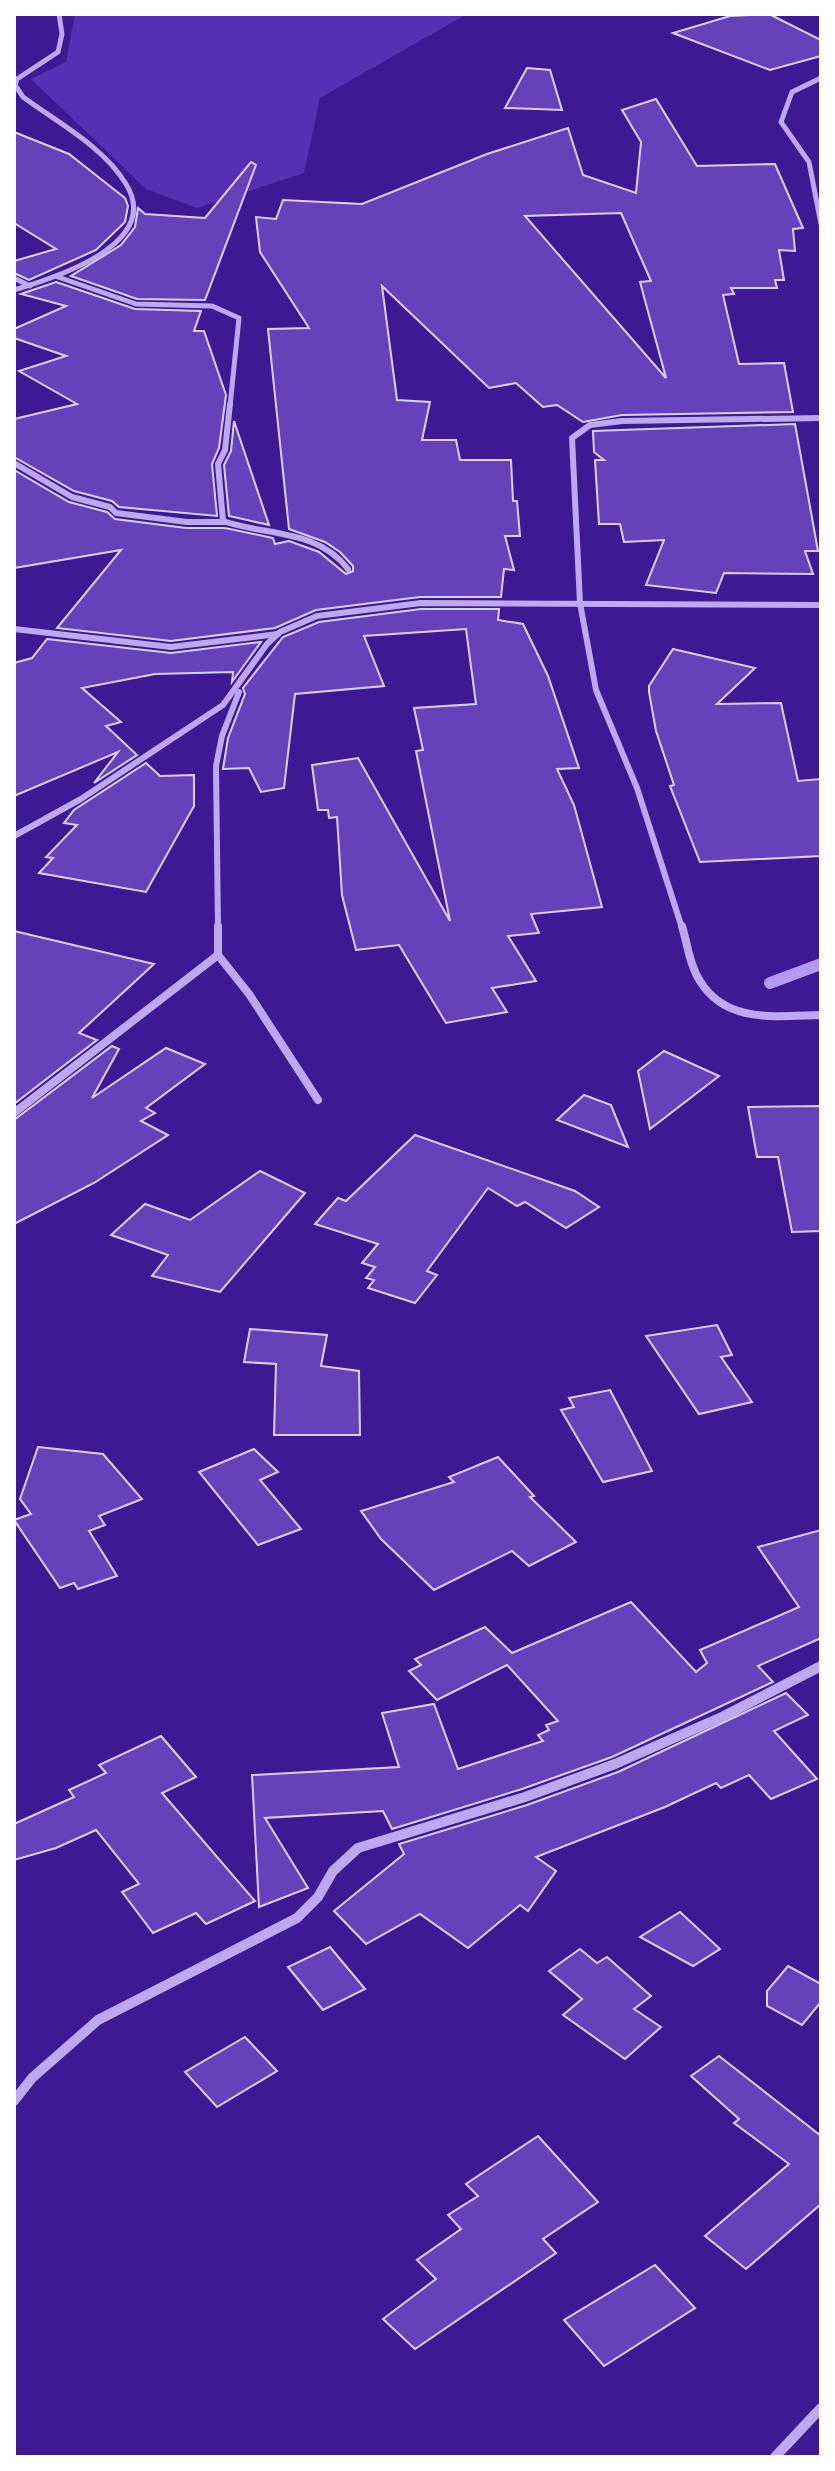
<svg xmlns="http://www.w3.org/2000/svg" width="835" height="2471" viewBox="0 0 835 2471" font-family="Manrope,sans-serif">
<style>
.green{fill:#572fb2}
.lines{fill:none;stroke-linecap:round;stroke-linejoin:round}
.stream{stroke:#b49bf2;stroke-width:12}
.building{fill:#6741ba;stroke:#dccffb;stroke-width:2;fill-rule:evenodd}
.street-far3{stroke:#bea8f0;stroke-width:5}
.street-far2{stroke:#bea8f0;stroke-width:6}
.street-far1{stroke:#bea8f0;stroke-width:8}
.street{stroke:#bea8f0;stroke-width:10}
</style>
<rect width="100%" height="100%" fill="#3f1893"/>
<!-- green -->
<path class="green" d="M75,14h392l-147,84 -16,75 -107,35 -51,-19 -115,-110 35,-17z"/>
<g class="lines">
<!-- stream -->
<path class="stream" d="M770,983l51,-19"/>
</g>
<!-- building -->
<g class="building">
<path d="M769,14l52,26v16l-51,14 -97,-37 57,-17z"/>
<path d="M527,68l23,2 12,40 -57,-2z"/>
<path d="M656,99l41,67 78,-2 28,64 -10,1 2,22 -16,-1 5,30h-9l2,8h-46l3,6 -11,1 16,69 45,-1 9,49 -171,3 -39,7 -26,-17 -14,2 -27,-24 -27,5 -107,-102 15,114 33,2 -8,38h34l4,20h51l2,41h4l3,35h-15l9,34 -10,-1 -3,28h-81l-104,13 -41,18 -104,13 -114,-13 64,-78 -107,18v-98l55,32 38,10 8,7 71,9h39l48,10 2,6 14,-3 30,11 27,22 7,-3v-5l-13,-14 -15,-10 -36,-13 -21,-200 41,-1 -49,-76 -4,-35 20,2 7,-19 79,4 125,-50 81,-26 15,47 53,18 5,-51 -19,-32zM621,213l30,68 -11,1 26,96 -141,-162z"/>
<path d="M14,132l55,22 56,44 3,8 -3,16 -29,28 -67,30 -15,-7v-12l42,-12 -42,-26z"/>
<path d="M251,162l5,3 -51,135 -68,-1 -66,-23 50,-31 14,-18 3,-19 7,6 60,4z"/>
<path d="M56,282l79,27 66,2 -7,20h10l22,64 -7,53 -7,16 5,52 -98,-9 -7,-6 -38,-10 -60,-34v-38l63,-15 -58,-33 47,-15 -52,-18v-9l52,-23 -45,-12z"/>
<path d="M234,421l35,104 -40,-9 -5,-51 7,-14z"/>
<path d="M795,424l23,127h-13l8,23 -89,-1 -8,20 -70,-8 18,-45 -40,2 -4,-18h-21l-4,-64h9l-10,-8 -1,-21z"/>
<path d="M421,609h78l-1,11 25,4 25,52 31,92 -22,1 17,36 28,102 -71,7 8,19 -31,3 28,45 -44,7 15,24 -61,11 -47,-78 -43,5 -14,-55 -5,-78 -8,1 -1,-8h-10l-6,-45 46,-7 92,163 -34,-170 7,-1 -9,-42 62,-4 -10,-75 -102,7 20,50 -89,8 -11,94 -23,4 -12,-24 -26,1 5,-31 17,-44 -2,-6 40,-51 36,-15z"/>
<path d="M47,639l124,14 90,-11 -29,40 1,-10 -78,2 -73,14 39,34 -15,4 31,29 -43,28 24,-31 -104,44v-133l18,-5z"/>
<path d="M673,649l82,19 -38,36 64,-1 17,78 23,-2v77l-121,6 -30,-76 4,-1 -18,-54 -7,-39v-6z"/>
<path d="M146,763l14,13 34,-1v31l-48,86 -107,-19 14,-15 -7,-1 31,-32 -13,-2 10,-13z"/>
<path d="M14,931l140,33 -75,69 18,7 -83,64z"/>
<path d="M112,1046l7,3 -27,49 74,-50 39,16 -59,44 9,5 -14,8 27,14 -74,48 -80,41v-104z"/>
<path d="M664,1051l55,25 -69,53 -12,-58z"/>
<path d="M584,1095l27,10 17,42 -71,-27z"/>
<path d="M821,1106v125l-29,1 -14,-75h-21l-9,-50z"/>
<path d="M415,1135l160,56 24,16 -33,21 -41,-26 -8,4 -29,-18 -61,83 10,4 -22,28 -47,-15 6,-8 -8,-2 9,-11 -13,-4 16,-19 -63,-20 23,-26 8,3z"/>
<path d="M260,1171l45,22 -85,99 -68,-16 16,-21 -57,-20 34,-31 45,16z"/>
<path d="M717,1325l15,30 -11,2 31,45 -53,12 -53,-78z"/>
<path d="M250,1329l77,6 -6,31 38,5 1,64h-86l2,-71 -32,-2z"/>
<path d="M610,1390l42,81 -49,11 -42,-72 13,-3 -5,-9z"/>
<path d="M38,1447l65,7 39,45 -43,17 6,9 -16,6 28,45 -39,13 -4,-6 -14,5 -46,-68 17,-6 -11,-15z"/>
<path d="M254,1449l24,23 -18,8 41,49 -43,16 -59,-73z"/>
<path d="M498,1457l36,39 -4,1 46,45 -47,24 -17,-15 -78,39 -53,-51 -20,-28 93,-29 -5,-5z"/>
<path d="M821,1530v108l-63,28 15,16 -161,75 -90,32 -130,40 -9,-18 -118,7 43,70 -49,19 -7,-132 147,-8 -17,-54 52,-9 24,65 85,-28 -5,-6 11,-5 -3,-5 12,-4 -51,-56 -70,35 -28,-29 12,-6 -6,-6 70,-32 27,26 119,-51 65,70 11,-9 -7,-13 99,-43 -41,-60z"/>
<path d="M786,1693l22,22 -34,16 43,48 -46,20 -22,-24 -28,13 -5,-5 -51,24 -129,50 20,14 -28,40 -8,-6 -52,43 -48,-34 -54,30 -32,-33 70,-57 -5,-10 128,-39 91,-33z"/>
<path d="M161,1736l35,41 -34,16 93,108 -49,23 -10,-11 -43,20 -31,-41 17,-8 -43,-54 -40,18 -42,12v-36l60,-27 -5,-7 37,-17 -7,-8z"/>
<path d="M680,1912l40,37 -27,17 -53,-29z"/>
<path d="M330,1947l35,42 -42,21 -35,-43z"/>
<path d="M580,1949l17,14 10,-6 44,39 -17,13 27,18 -36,32 -62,-44 19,-16 -33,-28z"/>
<path d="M788,1966l33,18v18l-19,23 -35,-19v-15z"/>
<path d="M245,2037l32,34 -60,36 -32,-35z"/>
<path d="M719,2056l102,80v68l-75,65 -41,-33 84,-72 -55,-41 5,-4 -48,-43z"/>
<path d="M538,2136l60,66 -55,37 13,14 -141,96 -32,-30 53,-40 -19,-19 44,-31 -13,-14 30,-19 -12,-12z"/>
<path d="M655,2265l40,43 -91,58 -40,-46z"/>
</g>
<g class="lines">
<!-- street-far3 -->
<g class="street-far3">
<path d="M821,78l-29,14 -11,30 28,40 12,62"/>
<path d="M58,277l78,27 76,2 27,12 -9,88"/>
<path d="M14,278l16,8"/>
<path d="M14,290c41,-12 149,-46 112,-106 -22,-37 -69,-62 -103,-87l-8,-12 2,-6 41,-27 4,-18 -3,-20"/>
</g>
<!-- street-far2 -->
<g class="street-far2">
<path d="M230,404l-5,46 -7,14 5,57c43,15 95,8 125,48"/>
<path d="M14,463l58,34 38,10 6,6 71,9h38"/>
<path d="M14,629l157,18 107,-13"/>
<path d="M14,836l67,-37 142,-94 44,-61 13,-12 37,-16 104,-13 400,2"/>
<path d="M218,928l-2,-162 6,-30 17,-44"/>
<path d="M682,928l-45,-140 -41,-98 -16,-87 -8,-165 18,-13 32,-4 199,-3"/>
</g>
<!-- street-far1 -->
<g class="street-far1">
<path d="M218,926v29l31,39 69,106"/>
<path d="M682,926c5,17 8,40 18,55 26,43 77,35 121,34"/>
<path d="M14,1113l204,-158"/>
</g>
<!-- street -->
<g class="street">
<path d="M14,2101l18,-23 66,-58 199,-102 21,-21 15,-26 25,-23 167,-51 90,-33 109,-48 97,-50"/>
<path d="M775,2457l46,-49"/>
</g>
</g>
<!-- border -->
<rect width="835" height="2471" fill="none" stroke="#ffffff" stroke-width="32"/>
</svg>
